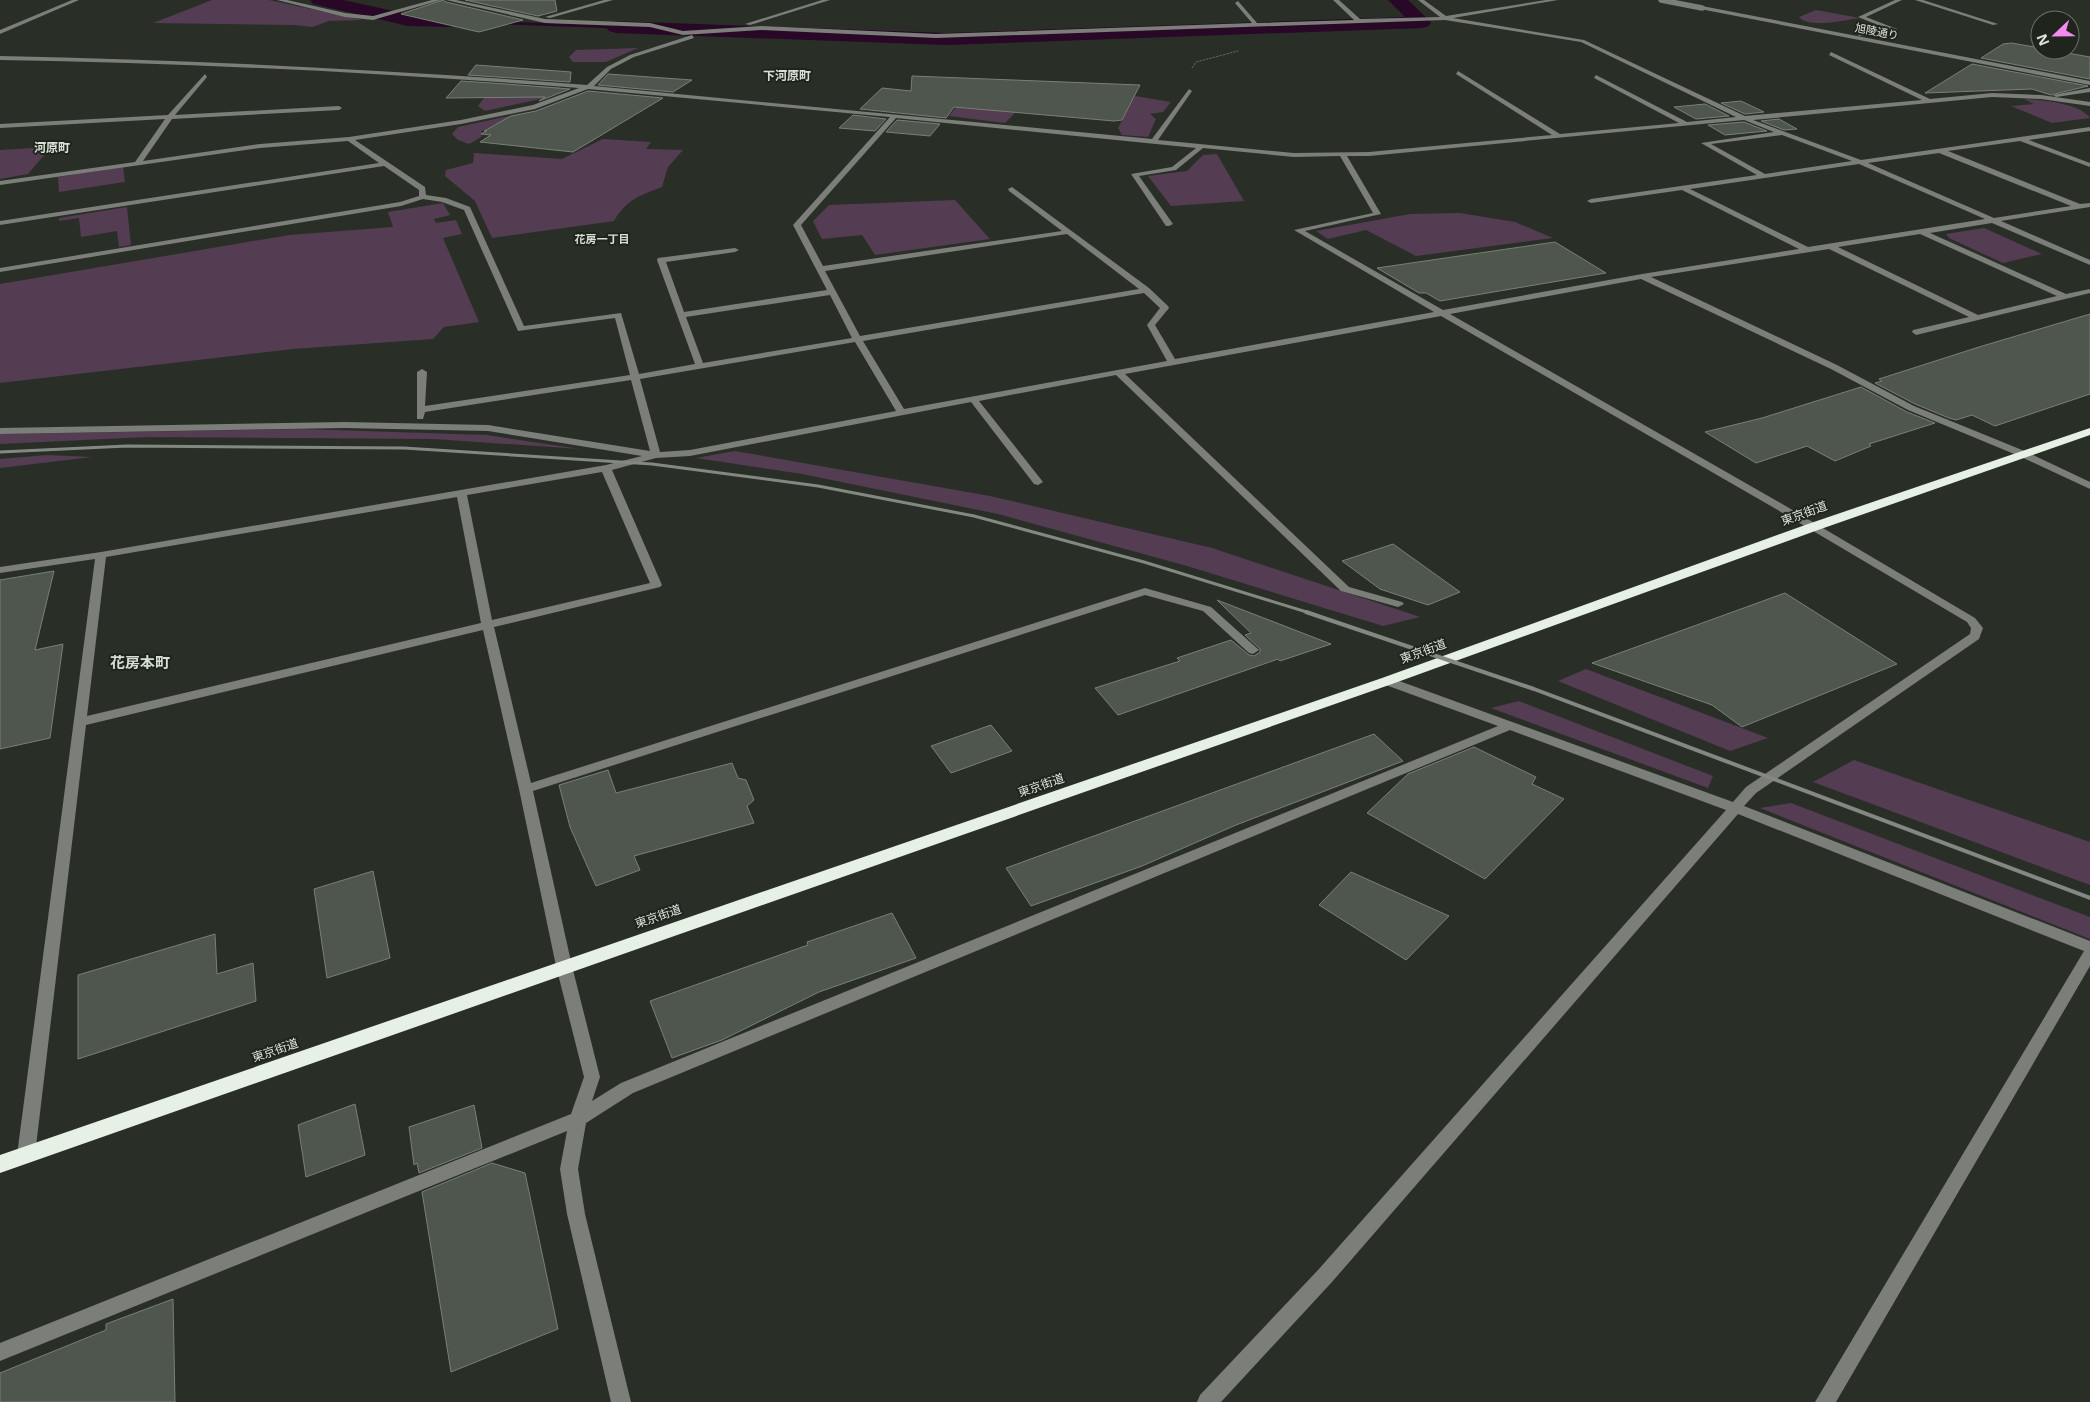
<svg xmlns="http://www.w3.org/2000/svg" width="2090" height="1402" viewBox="0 0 2090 1402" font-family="'Noto Sans','Noto Sans JP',sans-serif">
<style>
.green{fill:#543c52}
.water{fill:#280727}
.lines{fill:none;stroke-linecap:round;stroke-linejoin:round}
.canal{fill:#280727;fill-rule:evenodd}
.building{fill:#4f564d;stroke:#798076}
.path{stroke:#636861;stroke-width:1;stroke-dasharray:2.5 1;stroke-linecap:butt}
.minor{fill:#7b7e79;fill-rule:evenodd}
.highway{fill:#e7f0e4;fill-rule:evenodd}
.rail-far1{stroke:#838882;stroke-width:3}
.rail{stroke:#838882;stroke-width:4}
.minor-bridge{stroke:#7b7e79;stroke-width:5.5}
.labels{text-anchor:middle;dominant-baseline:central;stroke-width:4;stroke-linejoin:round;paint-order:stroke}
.far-street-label{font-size:11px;fill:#e0e4df;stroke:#1f251d}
.far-neighbourhood-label{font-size:11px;font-weight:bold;fill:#d7e0d4;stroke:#1f251d}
.far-quarter-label{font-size:12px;font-weight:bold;fill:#d7e0d4;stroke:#1f251d}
.street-label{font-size:12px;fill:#e0e4df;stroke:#1f251d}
.quarter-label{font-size:15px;font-weight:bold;fill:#d7e0d4;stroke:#1f251d}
</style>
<rect width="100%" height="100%" fill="#292f27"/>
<!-- green -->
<g class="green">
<path d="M212,0h57l93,20 -33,1 -17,6 -18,-2 -141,-2z"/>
<path d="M1816,10l44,8c-16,2 -50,11 -61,-1z"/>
<path d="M638,48l-32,14h-33l-4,-5 7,-7z"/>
<path d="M534,86l25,1 2,5 -21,7 -55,12 -7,-5 9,-12z"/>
<path d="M1036,92l-31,31 -56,-7 8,-10z"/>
<path d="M1135,96l36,6 -8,10 -13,2 6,5 -8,18 -26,-2 -4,-7z"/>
<path d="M2024,99c17,1 56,4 66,19l-38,5 -41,-17 23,-2z"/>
<path d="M514,115l-32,16 -1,6 -12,7 -11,-4 -6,-6 6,-7z"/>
<path d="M603,139l48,3 -5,7 37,1 -15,17 -6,20c-23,9 -35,12 -48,34l-122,17 -17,-37 -30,-25 1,-6 27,-7 1,-10 88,6z"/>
<path d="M51,147l-23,27 -28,5v-29z"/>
<path d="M1217,154l27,47 -73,5 -23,-30 39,-5 16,-16z"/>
<path d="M123,167l2,15 -66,10 -1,-15z"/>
<path d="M955,200l35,39 -115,16 -13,-20 -40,4 -9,-18 16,-16z"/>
<path d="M443,203l7,12 -16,4 2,4 20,-3 6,14 -19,4 36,84 -35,5 -11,12 -140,10 -293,34v-99l289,-49 104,-8 -5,-15z"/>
<path d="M127,207l4,38 -12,2 -2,-16 -36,6 -2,-19 -20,3v-3z"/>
<path d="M1460,213l55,9 38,16 -137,18 -50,-26 -38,9 -12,-8 94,-17z"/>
<path d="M1984,228l58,26 -39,9 -54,-25 -3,-4z"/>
<path d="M303,429l184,6 93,14 -147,-10 -285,-2 -148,7v-10z"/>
<path d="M735,451l255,45 222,52 208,69 -37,9 -196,-60 -189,-52 -196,-40 -106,-16z"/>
<path d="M47,455l45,2 -92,11v-9z"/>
<path d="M1586,669l182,69 -38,13 -172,-70z"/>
<path d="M1519,701l194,75 -5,12 -217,-80z"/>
<path d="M1854,760l236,82v43l-277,-103z"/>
<path d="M1791,803l299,114v22l-330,-131z"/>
</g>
<!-- water -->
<path class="water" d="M394,15l16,3 242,9 7,3 -252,-9 -21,-4z"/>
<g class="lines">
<!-- canal -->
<g class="canal">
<path d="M310,0h33l65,14 43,1 7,2 2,4 -2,4 -7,2 -43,-1 -95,-22z"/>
<path d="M1388,0h20l23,22 -2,4 -7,2 -476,17 -330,-12 -7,-2 -3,-4 3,-4 7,-2 330,12 459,-16z"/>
</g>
</g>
<!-- building -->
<g class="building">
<path d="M443,0l3,2 77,18 -44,12 -78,-18z"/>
<path d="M465,0h90l2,11 -19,5z"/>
<path d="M2012,43l78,14v22l-109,-21 22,-14z"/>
<path d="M1972,64l116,22 -37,9 -19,-6 -107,4z"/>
<path d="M476,65l95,7 -1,10 -102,-7z"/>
<path d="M608,74l84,6 -19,12 -75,-7z"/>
<path d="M912,76l228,9 -18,35 -8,1 -160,-14 -8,11 -86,-9 22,-21 29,3z"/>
<path d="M461,81l45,3 64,5 -31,12 6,-4 -99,1z"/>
<path d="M588,91l75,7 -90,54 -93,-10 11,-7 -10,-1 6,-3h-3l27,-15 25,-5z"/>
<path d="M1741,101l23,11 -19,2 -24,-11z"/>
<path d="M1705,104l24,12 -33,3 -22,-12z"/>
<path d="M853,115l33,4 -11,12 -36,-3z"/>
<path d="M1779,119l18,10 -13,1 -23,-9z"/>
<path d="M897,120l43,4 -10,12 -44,-4z"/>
<path d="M1744,122l23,9 -42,4 -17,-10z"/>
<path d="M1555,242l51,31 -166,28 -14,-8h-7l-42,-25z"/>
<path d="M2090,314v80l-95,32 -23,-11 -16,5 -7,-2 -34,-14 -40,-21 7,-2 -3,-2 100,-32z"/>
<path d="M1861,387l46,25 28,11 -66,21 2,2 -36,15 -28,-15 -51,17 -51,-31 57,-14z"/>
<path d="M1393,544l67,48 -32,13 -48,-16 -38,-28z"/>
<path d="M54,571l-19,79 28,-6 -13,94 -50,11v-169z"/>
<path d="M1785,593l112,71 -155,63 -30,-22 -120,-42z"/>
<path d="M1217,600l114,44 -51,17 -2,-2 -160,56 -23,-27 85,-27 -3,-3 54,-18 18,15 5,1 6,-4v-3l-15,-14 6,-2z"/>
<path d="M991,725l21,26 -61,22 -20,-27z"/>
<path d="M1374,734l29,27 -167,64 -94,41 -111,40 -25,-38z"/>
<path d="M1474,747l62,30 -4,7 32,15 -79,80 -118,-66 41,-39z"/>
<path d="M732,763l6,15 8,2 8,20 -7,6 7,17 -120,33 6,14 -44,16 -26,-59 -11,-42 49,-15 8,23z"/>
<path d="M373,871l17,87 -63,20 -13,-89z"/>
<path d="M1351,872l98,44 -43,44 -87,-55z"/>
<path d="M892,913l24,45 -97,34 -97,48 -50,18 -22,-57 158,-56 -1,-3z"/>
<path d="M215,934l2,40 36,-11 3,38 -178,58v-84z"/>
<path d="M355,1104l10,51 -59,22 -8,-52z"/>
<path d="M474,1105l8,43 -63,25 -2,-10 -3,2 -5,-38z"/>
<path d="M492,1163l33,10 33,156 -107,43 -29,-180z"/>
<path d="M173,1299l2,103h-175v-29l106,-43v-6z"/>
</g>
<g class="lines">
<!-- path -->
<path class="path" d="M1192,68l4,-6 42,-11"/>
<!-- minor -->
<g class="minor">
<path d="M72,0h7l-79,34v-4z"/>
<path d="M277,0h10l58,13 28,3 59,-16h9l-68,20 -28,-3z"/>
<path d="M446,0h10l89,19 105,4 33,8 78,-5 175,8 316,-11 -17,-20 3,-2 19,22 97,-3 -21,-20h6l21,19 80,-2 -22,-17h6l22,16 100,-16h12l-105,18 131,22 161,76 177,-16 -93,-45 2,-3 99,47 62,-6 49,2 49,7v4l-49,-7 -49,-2 -239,23 108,40 229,-33v4l-61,9 61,23v4l-70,-26 -72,10 132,53 10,-1v4l-89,14 89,39v5l-98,-42 -62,10 136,61 24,-5v4l-174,42 -4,-3 1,-2 56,-13 -140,-68 -178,28 186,88 77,41 113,46 63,30v7l-71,-33 -111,-46 -77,-41 -190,-90 -191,35 334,191 191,113 8,10 -4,11 -223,154 -12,13 346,135v25l-254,436h-21l269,-451 -346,-137 -406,468 -111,120h-24l3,-7 118,-125 408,-460 -216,-80 -877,363 -47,30 -8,46 7,45 46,188h-20l-44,-188 -7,-45 7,-38 -567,230v-18l571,-229 13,-37 -28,-111 -37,-177 -36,-159 -397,95 -51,430 -3,5 -6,2 -6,-2 -3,-5 78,-596 -95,14v-6l101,-15 505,-87 36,-9 -154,-25 -143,-3 -345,6v-6l345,-6 143,3 162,26 -19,-71 -206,32 -2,7h-6v-47l5,-3 5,3 -2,34 205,-31 -15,-57 -97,13 -54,-121 -22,-8 -19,-3 -22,7 -401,66v-4l400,-66 19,-6v-6l-35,-24 -384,59v-4l379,-58 -31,-22 -88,7 -260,37v-4l135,-19 30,-43 -165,9v-4l168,-9 37,-41 2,3 -32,38 164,-9 3,2 -3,2 -167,9 -29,42 117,-17 89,-7 112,-17 72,-15 46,-17c-193,-15 -386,-25 -579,-28v-4c196,4 391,14 587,29l20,-18 23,-12 62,-20 2,3 -60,19 -23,12 -17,17 558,53 37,-50 3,2 -34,49 136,13 75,-1 183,-17 -96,-61 2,-3 102,63 119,-11 -85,-45 2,-3 91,47 49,-5 -155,-75 -136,-22 -509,18 -175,-8 -78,5 -33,-8 -105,-4zM588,89l302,28 -97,108 34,65 -143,22 -18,-50 69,-10 4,-2 -4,-2 -77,10 -1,2 38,104 -56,10 -18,-61 -97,13 -54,-119 -24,-9 -20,-3 -1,-8 -70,-47 106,-16 74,-15zM896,118l300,30 -24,19 -41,7 35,52h3l4,-2 -34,-48 37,-6 27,-22 91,9 46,-1 33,57 -79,17 140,82 -259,47 -20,-34 14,-17 -1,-2 -19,-18 -137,-101 -4,2 1,2 53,40 -239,35 -22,-41zM1744,120l30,12 -73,11 56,32 -166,24 -4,2 4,2 91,-13 117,59 -157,25 -199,36 -138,-79 76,-17 -34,-58h22zM1782,135l70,26 -87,13 -54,-30zM1939,153l132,53 -77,12 -126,-55zM1859,164l126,55 -177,28 -118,-58zM1067,234l72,55 -279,47 -35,-65zM1920,234l137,62 -79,19 -140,-68zM1144,293l16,15 -13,17 20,36 -263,48 -41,-68zM830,295l22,43 -149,25 -17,-46zM1441,316l335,193 191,113 4,6 -1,6 -224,153 -13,15 -342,-124h-8l-2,3 2,3 115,42 -877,357 -29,18 8,-24 -28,-111 -39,-175 612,-196 58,16 46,42 4,1 6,-4 -48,-43 -66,-19 -614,195 -37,-156 166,-40 2,-2 -50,-115 44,-12 34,-2 281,-54 63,82 4,1 5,-3 -64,-81 137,-26 225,216 57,16 6,-3 -2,-2 -53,-15 -224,-213zM855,342l41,69 -206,39 -30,2 -20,-73zM602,472l48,111 -158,37 -25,-125zM457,497l24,126 -394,93 19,-159z"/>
<path d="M604,0h9l-63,18 -5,-1z"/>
<path d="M822,0h8l-80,25 -5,-1z"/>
<path d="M1895,0h7l-36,17 31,12v2l-39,5 2,-3 28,-4 -30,-12z"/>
<path d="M1915,0h8l75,24 -5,1z"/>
<path d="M1702,6l388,75v4l-390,-76z"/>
<path d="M2090,88v4l-34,5 -3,-2z"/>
</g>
<!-- highway -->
<path class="highway" d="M2090,428v7l-272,95 -426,154 -1392,489v-18l1382,-477 426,-154z"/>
<!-- rail-far1 -->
<path class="rail-far1" d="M0,452l127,-6 277,2 248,16 166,22 156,30 170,46 166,51"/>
<!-- rail -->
<path class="rail" d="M1306,612l228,77 556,209"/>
<!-- minor-bridge -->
<path class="minor-bridge" d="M1661,0l41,8"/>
</g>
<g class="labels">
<!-- far-street labels -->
<g class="far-street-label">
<text transform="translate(1877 31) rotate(11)">旭陵通り</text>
</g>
<!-- far-neighbourhood labels -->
<g class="far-neighbourhood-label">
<text x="602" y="238">花房一丁目</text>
</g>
<!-- far-quarter labels -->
<g class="far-quarter-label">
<text x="787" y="75">下河原町</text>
<text x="52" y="147">河原町</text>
</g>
<!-- street labels -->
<g class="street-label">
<text transform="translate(1804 513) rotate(-20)">東京街道</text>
<text transform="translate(1423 651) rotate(-20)">東京街道</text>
<text transform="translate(1041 785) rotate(-19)">東京街道</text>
<text transform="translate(658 916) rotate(-19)">東京街道</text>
<text transform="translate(275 1050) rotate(-19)">東京街道</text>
</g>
<!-- quarter labels -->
<g class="quarter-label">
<text x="140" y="662">花房本町</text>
</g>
</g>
<!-- north arrow -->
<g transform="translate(2055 35) rotate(248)"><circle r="24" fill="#1f251d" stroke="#6c716b"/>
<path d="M0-4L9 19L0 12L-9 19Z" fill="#f489ef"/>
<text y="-8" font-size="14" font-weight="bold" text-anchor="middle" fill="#e0e4df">N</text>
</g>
</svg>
